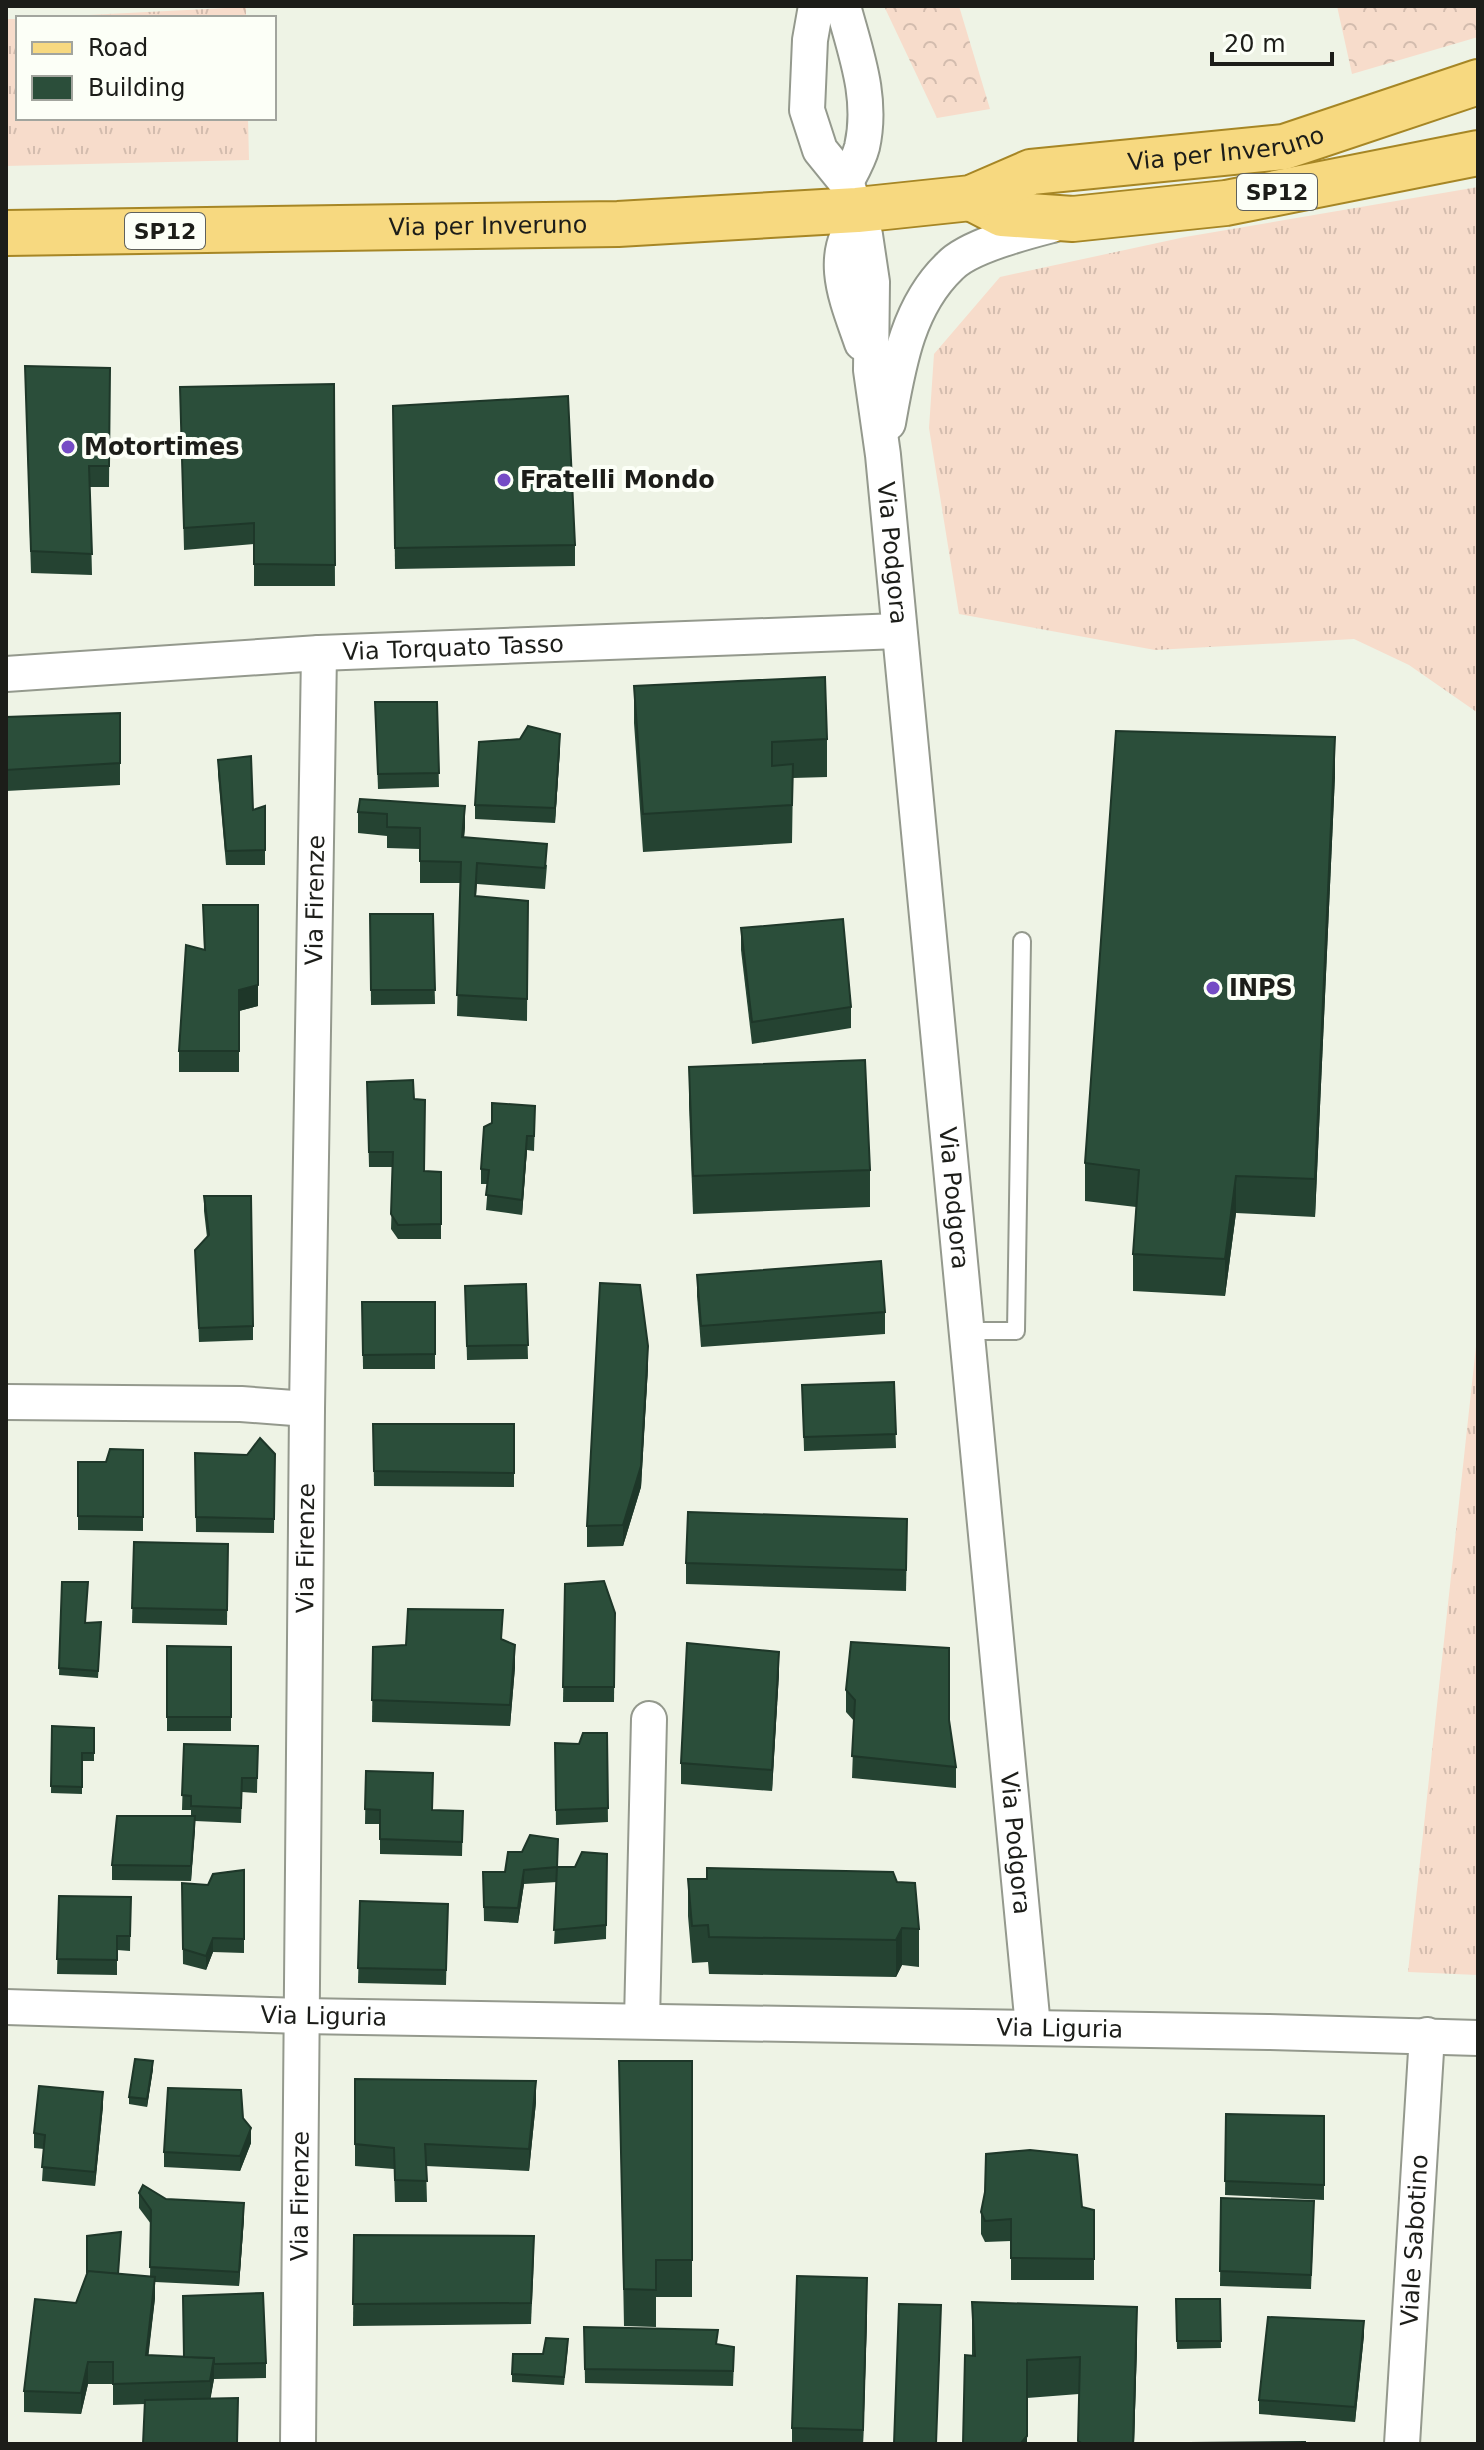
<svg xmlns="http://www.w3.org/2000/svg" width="1484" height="2450" viewBox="0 0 1484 2450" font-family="'DejaVu Sans',sans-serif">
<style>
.grass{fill:url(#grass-tufts)}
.forest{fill:url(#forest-crowns)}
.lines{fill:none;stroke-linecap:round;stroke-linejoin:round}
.lane-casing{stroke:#94998d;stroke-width:20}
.street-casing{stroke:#94998d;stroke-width:38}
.primary-casing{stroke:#a68625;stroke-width:48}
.lane{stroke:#fff;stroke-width:16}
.street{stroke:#fff;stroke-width:34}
.primary{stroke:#f7d980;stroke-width:44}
.wall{fill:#254332}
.shaded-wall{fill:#1e3729}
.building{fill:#2b4e3a;stroke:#1e3729;stroke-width:2}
.poi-dot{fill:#754cc5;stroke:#fcfff7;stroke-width:3}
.labels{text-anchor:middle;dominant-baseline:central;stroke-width:8;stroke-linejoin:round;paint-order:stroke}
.shield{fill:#fcfff7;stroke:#5f615c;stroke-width:2}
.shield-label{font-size:22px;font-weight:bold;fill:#1c1d19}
.street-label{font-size:24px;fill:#1c1d19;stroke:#fcfff7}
.poi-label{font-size:24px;font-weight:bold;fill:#1c1d19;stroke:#fcfff7;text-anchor:start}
</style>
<defs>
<pattern id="grass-tufts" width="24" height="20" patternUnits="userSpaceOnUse" patternTransform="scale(2)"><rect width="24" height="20" fill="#f7dccb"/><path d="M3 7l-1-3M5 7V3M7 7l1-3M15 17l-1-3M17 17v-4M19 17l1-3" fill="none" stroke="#d3bcae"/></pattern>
<pattern id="forest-crowns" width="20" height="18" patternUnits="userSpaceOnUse" patternTransform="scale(2)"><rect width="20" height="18" fill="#f7dccb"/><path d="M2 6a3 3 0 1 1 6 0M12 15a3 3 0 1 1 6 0" fill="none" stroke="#d3bcae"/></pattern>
</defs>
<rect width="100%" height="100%" fill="#eef3e5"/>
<!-- grass -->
<g class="grass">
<path d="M246,7v11h-217z"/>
<path d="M6,19h12v99h230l1,42 -243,6z"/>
<path d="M1478,187v526l-69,-48 -55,-26 -199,11 -196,-36 -30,-186 5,-74 66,-77 185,-40z"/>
<path d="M1478,1328v647l-70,-3z"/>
</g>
<!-- forest -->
<g class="forest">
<path d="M884,6h75l31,103 -53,9z"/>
<path d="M1337,6h141v31l-126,37z"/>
</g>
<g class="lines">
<!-- lane casing -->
<g class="lane-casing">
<path id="lane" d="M965,1331h51l6,-390"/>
</g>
<!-- street casing -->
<g class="street-casing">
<g id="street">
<path id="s1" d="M816,6l-6,34 -3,70 13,40 26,32 19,53 7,47 -1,88 12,85 150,1572"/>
<path d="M843,6c13,48 30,92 19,141 -3,12 -10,24 -16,35"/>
<path d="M859,218c-33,38 -11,84 3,125"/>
<path d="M888,423c10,-56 19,-116 62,-157 19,-20 75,-34 102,-41"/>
<path id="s2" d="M6,674l313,-21 580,-22"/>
<path d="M6,1402l235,2 66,5"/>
<path id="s3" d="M6,2007l296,9 966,16 210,6"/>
<path d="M642,2021l7,-302"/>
<path id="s4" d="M298,2444l9,-1035 12,-756"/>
<path id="s5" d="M1402,2444l25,-409"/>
</g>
</g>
<!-- primary casing -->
<g class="primary-casing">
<g id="primary">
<path d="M971,198l31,16 71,5 153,-16 252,-50"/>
<path id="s6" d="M6,233l612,-9 239,-14 114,-12 60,-26 253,-25 194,-65"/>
</g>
</g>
<!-- lane -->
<use href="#lane" class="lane"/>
<!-- street -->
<use href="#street" class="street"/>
<!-- primary -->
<use href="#primary" class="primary"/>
</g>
<!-- wall -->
<g class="wall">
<path d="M25,366l85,2 -1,119h-19l2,88 -61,-2z"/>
<path d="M334,384l1,202h-81v-42l-70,6 -4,-163z"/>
<path d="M393,406l182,139v21l-180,3z"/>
<path d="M634,686l193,53v38l-34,1 -1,65 -149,9 -9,-129z"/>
<path d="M375,702h62l2,85 -61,2z"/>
<path d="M120,713v72l-114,6v-74z"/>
<path d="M560,749l-5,74 -80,-4v-14z"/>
<path d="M218,760l35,50 12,-4v59h-39l-8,-91z"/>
<path d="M1335,775l-20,442 -79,-4 -11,83 -92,-5v-37l3,-47 -51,-6v-38z"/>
<path d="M360,799l105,28 -1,10 83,28 -2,24 -68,-5 -1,13 52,4 -1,120 -70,-5 3,-133h-40v-34l-33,-1v-12l-29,-3v-21z"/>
<path d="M203,905l55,101 -19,5v61h-60v-21l25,-102z"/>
<path d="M370,914h63l2,90 -64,1z"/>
<path d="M741,928l110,79v21l-99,16 -11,-94z"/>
<path d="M689,1067l181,103v37l-177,7 -4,-110z"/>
<path d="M367,1082l47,17 10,72 17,1v67h-43l-7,-10 2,-62h-24z"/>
<path d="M535,1120l-1,31 -7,-1 -5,65 -36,-5 2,-26h-7v-15z"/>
<path d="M204,1196l49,130v14l-54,2 -4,-92 12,-13 -3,-26z"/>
<path d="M697,1275l188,37v22l-184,13 -4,-51z"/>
<path d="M526,1284l2,75 -61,1 -2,-74z"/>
<path d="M362,1302h73v67h-72z"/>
<path d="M648,1367l-7,120 -18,59 -36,1v-21z"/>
<path d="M894,1382l2,66 -92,3 -2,-66z"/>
<path d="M373,1424h141v63l-140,-1z"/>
<path d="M143,1450v81l-65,-1v-68h28z"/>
<path d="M195,1453l52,2 28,-1 -1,79 -78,-1z"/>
<path d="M907,1541l-1,50 -220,-7v-21z"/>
<path d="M134,1542l94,2 -1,81 -95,-2z"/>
<path d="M62,1582l24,41 15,-1 -3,56 -39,-3z"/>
<path d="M565,1584l50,29 -1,89h-51z"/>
<path d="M502,1640l13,27 -5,59 -138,-4 1,-75z"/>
<path d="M167,1646l64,1v84h-64z"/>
<path d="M779,1673l-7,118 -91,-7v-21z"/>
<path d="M846,1690l103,30 7,47v21l-104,-10 2,-57 -8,-9z"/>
<path d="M52,1726l42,2v33h-12v33l-31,-1z"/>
<path d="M607,1733l1,89 -52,3 -1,-82 24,1z"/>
<path d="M184,1744l74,2 -1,47 -15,-1 -1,31 -46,-2 -4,60 -79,-1v-15l79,-49v-6h-9z"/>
<path d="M366,1771l66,39 31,1 -1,45 -82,-2v-30h-15z"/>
<path d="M607,1854l-1,85 -52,5 3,-62 -33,2 -6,39 -34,-2 -1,-49h22l53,-5h17z"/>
<path d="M244,1870v83l-31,-1 -7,18 -23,-6 -1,-81 26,2z"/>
<path d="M688,1879l231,50v38l-17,-2 -6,12 -187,-3 -1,-12 -16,1 -4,-47z"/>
<path d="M59,1896l72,1 -1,54 -13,-1v25l-60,-1z"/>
<path d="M360,1901l88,3 -2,81 -88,-2z"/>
<path d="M619,2061h73v236h-36v30l-32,-1z"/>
<path d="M153,2069l-6,38 -18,-3v-7z"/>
<path d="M355,2079l181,23 -7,69 -103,-5 1,36h-32l-1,-33 -39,-3z"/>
<path d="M103,2106l-8,80 -53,-5 2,-32 -10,-1v-15z"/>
<path d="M1226,2114l98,2v84l-99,-5z"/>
<path d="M243,2118l8,25 -11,28 -76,-4v-15z"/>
<path d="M139,2193l105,25 -5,68 -84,-4v16l-7,57 118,8v15l-52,1 -4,20 -65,5 -32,1v-21h-25l-7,30 -57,-2v-21l52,-88 42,-29 32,3 1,-53 -12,-16z"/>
<path d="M1221,2198l93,18 -3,73 -91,-3z"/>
<path d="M1082,2207l12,3v70h-83v-39l-26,1 -4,-8v-22z"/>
<path d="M354,2235l180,22 -3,67 -178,2z"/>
<path d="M1176,2299h44l1,49 -44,1z"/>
<path d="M972,2302l165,42 -3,100h-56l1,-50 -52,4v46l-55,-88z"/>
<path d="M867,2316l-4,128h-71v-16z"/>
<path d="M584,2327l134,18 16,16 -1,25 -148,-3z"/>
<path d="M1364,2335l-9,87 -96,-8v-14z"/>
<path d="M568,2346l-4,39 -52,-3v-8z"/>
</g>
<!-- shaded-wall -->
<g class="shaded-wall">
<path d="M560,734v15l-5,74v-15z"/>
<path d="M1335,737v38l-20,442v-38z"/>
<path d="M465,806v21l-3,31v-21z"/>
<path d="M258,905v101l-19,5v61v-82z"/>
<path d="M527,1136v14l-5,65v-15z"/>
<path d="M1236,1176v37l-11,83v-37z"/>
<path d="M648,1346v21l-7,120 -18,59v-21z"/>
<path d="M515,1645v22l-5,59v-21z"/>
<path d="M779,1652v21l-7,118v-21z"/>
<path d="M195,1816v15l-4,50v-15z"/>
<path d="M524,1870v14l-6,39v-15z"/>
<path d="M902,1928v37l-6,12v-37z"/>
<path d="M213,1938v14l-7,18v-14z"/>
<path d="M153,2061v8l-6,38v-8z"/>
<path d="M536,2081v21l-7,69v-22z"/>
<path d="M103,2092v14l-8,80v-14z"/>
<path d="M251,2128v15l-11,28v-15z"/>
<path d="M244,2203v15l-5,68v-14z"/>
<path d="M155,2277v21l-9,79v-22z"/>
<path d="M867,2278v38l-4,128v-14z"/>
<path d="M1137,2307v37l-3,100h-1z"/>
<path d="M1364,2321v14l-9,87v-15z"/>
<path d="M214,2358v21l-4,23v-21z"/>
<path d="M88,2362v22l-7,30v-21z"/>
<path d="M1027,2436v8h-7z"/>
</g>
<!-- building -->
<g class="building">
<path d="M25,366l85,2 -1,98h-20l3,88 -61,-3z"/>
<path d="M334,384l1,181 -81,-1v-41l-70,5 -4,-141z"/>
<path d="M568,396l7,149 -180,3 -2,-142z"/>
<path d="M825,677l2,62 -55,3v24l21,-2 -1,41 -149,9 -9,-128z"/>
<path d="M375,702h62l2,71 -61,1z"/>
<path d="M120,713v50l-114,7v-53z"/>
<path d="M528,726l32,8 -5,74 -80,-3 4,-63 41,-3z"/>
<path d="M1116,731l219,6 -20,442 -79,-3 -11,83 -92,-5 6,-84 -54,-7z"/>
<path d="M251,756l2,54 12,-4v44l-39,1 -8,-91z"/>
<path d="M360,799l105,7 -3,31 85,7 -2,24 -68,-5 -2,33 53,5 -1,98 -70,-4 4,-133 -41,-1v-33l-33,-1v-13l-29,-2z"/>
<path d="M203,905h55v80l-19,5v61h-60l7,-106 19,5z"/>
<path d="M370,914h63l2,76h-64z"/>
<path d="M843,919l8,88 -99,15 -11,-94z"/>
<path d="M865,1060l5,110 -177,6 -4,-109z"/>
<path d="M413,1080l1,19 11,1 -1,71 17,1v52l-43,1 -7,-11 2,-62h-24l-2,-70z"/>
<path d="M492,1103l43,3 -1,30h-7l-5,64 -36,-5 3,-25 -8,-1 3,-42 8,-4z"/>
<path d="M204,1196h47l2,130 -54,2 -4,-78 14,-15z"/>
<path d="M881,1261l4,51 -184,14 -4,-51z"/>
<path d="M600,1283l40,2 8,61 -7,120 -18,59 -36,1z"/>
<path d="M526,1284l2,61 -61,1 -2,-60z"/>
<path d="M362,1302h73v52l-72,1z"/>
<path d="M894,1382l2,52 -92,3 -2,-52z"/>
<path d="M373,1424h141v49l-140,-2z"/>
<path d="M260,1438l15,16 -1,65 -78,-2 -1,-64 52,2z"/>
<path d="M110,1449l33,1v67l-65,-1v-54h28z"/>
<path d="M688,1512l219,7 -1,51 -220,-7z"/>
<path d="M134,1542l94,2 -1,66 -95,-2z"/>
<path d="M604,1581l11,32 -1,74h-51l2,-103z"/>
<path d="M62,1582h26l-3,41 16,-1 -3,49 -39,-3z"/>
<path d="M408,1609l95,1 -2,29 14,6 -5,60 -138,-5 1,-53 33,-2z"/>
<path d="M851,1642l98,6v72l7,47 -104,-11 3,-56 -9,-10z"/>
<path d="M687,1643l92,9 -7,118 -91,-7z"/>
<path d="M167,1646l64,1v70h-64z"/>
<path d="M52,1726l42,2v25h-12v34l-31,-1z"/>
<path d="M583,1733h24l1,75 -52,2 -1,-67 24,1z"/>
<path d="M184,1744l74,2 -1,32h-15l-1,30 -50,-2v-10l-9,-1z"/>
<path d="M366,1771l67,2 -1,37 31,1 -1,31 -82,-3v-29l-15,-1z"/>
<path d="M117,1816h78l-4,50 -79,-1z"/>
<path d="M530,1835l28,4 -1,28 -33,3 -6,38 -34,-1 -1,-35h22l3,-20h14z"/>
<path d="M582,1852l25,2 -1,71 -52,5 3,-63h18z"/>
<path d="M707,1868l186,4 4,10 18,1 4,46 -17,-1 -6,12 -187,-3 -1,-12 -16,1 -4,-47h19z"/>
<path d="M244,1870v69l-31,-1 -7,18 -23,-7 -1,-66 26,2 5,-11z"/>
<path d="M59,1896l72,1 -1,39h-13v24l-60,-1z"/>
<path d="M360,1901l88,3 -2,66 -88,-2z"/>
<path d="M135,2059l18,2 -6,38 -18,-2z"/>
<path d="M619,2061h73v199h-36v30l-32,-1z"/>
<path d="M355,2079l181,2 -7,68 -104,-5 2,37 -32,-1 -1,-32 -39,-4z"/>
<path d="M39,2086l64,6 -8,80 -53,-5 3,-32 -11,-2z"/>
<path d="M168,2088l73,2 2,28 8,10 -11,28 -76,-4z"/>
<path d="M1226,2114l98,2v69l-99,-4z"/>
<path d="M1030,2150l47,5 5,52 12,3v49l-83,-1v-39l-26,2 -4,-9 4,-20 1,-38z"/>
<path d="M143,2185l23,14 78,4 -5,69 -89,-5 1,-57 -12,-17z"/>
<path d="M1221,2198l93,3 -3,74 -91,-4z"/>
<path d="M121,2232l-3,42 -31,-2v-36z"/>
<path d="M354,2235l180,1 -3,67 -178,1z"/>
<path d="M88,2271l67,6 -9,78 68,3 -4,23 -97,3v-22h-25l-7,31 -57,-2 11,-92 41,4z"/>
<path d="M797,2276l70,2 -4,152 -71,-2z"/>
<path d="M263,2293l3,70 -52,1v-6l-30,-1 -1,-61z"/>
<path d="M1176,2299h44l1,42h-44z"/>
<path d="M972,2302l165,5 -4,137h-50l-5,-3 2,-84 -53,3v76l-7,8h-57l2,-89 10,1z"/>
<path d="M899,2304l42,1 -5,139h-42z"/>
<path d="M1268,2317l96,4 -9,86 -96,-7z"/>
<path d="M584,2327l134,3 -2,14 18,3 -1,24 -148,-2z"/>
<path d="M546,2338l22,1 -4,38 -52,-3 1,-20h30z"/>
<path d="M238,2398l-1,46h-94l2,-44z"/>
<path d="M1305,2442v2h-115v-1z"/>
</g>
<!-- markers -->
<g class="poi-dot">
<circle cx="68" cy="447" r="8"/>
<circle cx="504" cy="480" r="8"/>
<circle cx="1213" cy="988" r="8"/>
</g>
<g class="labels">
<!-- shield labels -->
<g class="shield">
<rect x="1237" y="174" width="80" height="36" rx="6"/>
<rect x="125" y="213" width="80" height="36" rx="6"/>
</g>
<g class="shield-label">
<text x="1277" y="192">SP12</text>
<text x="165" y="231">SP12</text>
</g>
<!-- street labels -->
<g class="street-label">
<text stroke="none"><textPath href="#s6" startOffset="1228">Via per Inveruno</textPath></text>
<text stroke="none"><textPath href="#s6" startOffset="482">Via per Inveruno</textPath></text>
<text stroke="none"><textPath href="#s1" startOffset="564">Via Podgora</textPath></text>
<text stroke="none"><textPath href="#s2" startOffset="448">Via Torquato Tasso</textPath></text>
<text stroke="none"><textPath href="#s4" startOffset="1544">Via Firenze</textPath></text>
<text stroke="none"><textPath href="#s1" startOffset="1212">Via Podgora</textPath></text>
<text stroke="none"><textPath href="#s4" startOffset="896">Via Firenze</textPath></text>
<text stroke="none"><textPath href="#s1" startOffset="1860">Via Podgora</textPath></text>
<text stroke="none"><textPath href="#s3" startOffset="318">Via Liguria</textPath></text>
<text stroke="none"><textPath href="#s3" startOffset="1054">Via Liguria</textPath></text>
<text stroke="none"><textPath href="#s4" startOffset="248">Via Firenze</textPath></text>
<text stroke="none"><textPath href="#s5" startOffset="204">Viale Sabotino</textPath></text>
</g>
<!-- poi labels -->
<g class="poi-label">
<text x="84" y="447">Motortimes</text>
<text x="520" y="480">Fratelli Mondo</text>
<text x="1229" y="988">INPS</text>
</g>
</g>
<!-- border -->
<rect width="1484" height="2450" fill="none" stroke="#1c1d19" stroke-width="16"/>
<!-- legend -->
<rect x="16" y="16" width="260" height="104" fill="#fcfff7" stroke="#a2a59e" stroke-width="2"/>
<rect x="32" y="42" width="40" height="12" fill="#f7d980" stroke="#a2a59e" stroke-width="2"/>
<text x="88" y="56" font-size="24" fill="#1c1d19">Road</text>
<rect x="32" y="76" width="40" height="24" fill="#2b4e3a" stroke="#a2a59e" stroke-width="2"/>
<text x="88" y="96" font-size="24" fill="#1c1d19">Building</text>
<!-- scale -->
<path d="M1212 52v12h120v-12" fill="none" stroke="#1c1d19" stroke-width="4"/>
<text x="1224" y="52" font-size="24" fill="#1c1d19" stroke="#fcfff7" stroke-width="6" paint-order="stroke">20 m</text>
</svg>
